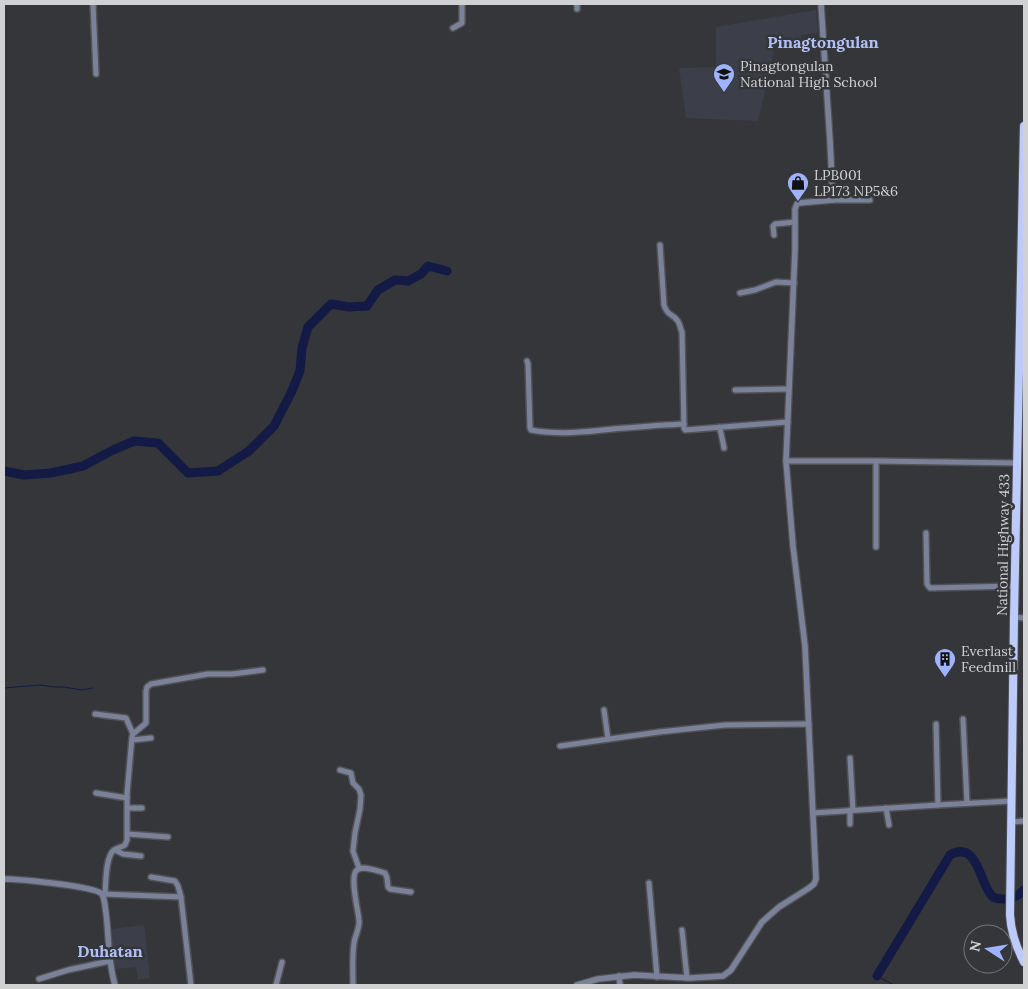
<svg xmlns="http://www.w3.org/2000/svg" width="1028" height="989" viewBox="0 0 1028 989" font-family="Lora,serif">
<style>
.built{fill:#3c3f49}
.lines{fill:none;stroke-linecap:round;stroke-linejoin:round}
.stream{stroke:#131a46;stroke-width:1}
.river{stroke:#131a46;stroke-width:9}
.minor-casing{stroke:#505256;stroke-width:8}
.tertiary-casing{stroke:#505256;stroke-width:8}
.primary-casing{stroke:#505256;stroke-width:10}
.minor{stroke:#7a8198;stroke-width:5}
.tertiary{stroke:#7a8198;stroke-width:5.5}
.primary{stroke:#bdcbfb;stroke-width:8}
.labels{text-anchor:middle;dominant-baseline:central;stroke-width:5;stroke-linejoin:round;paint-order:stroke}
.poi-label{font-size:14px;fill:#d0d1d3;stroke:#34363a;text-anchor:start}
.street-label{font-size:14px;fill:#d0d1d3;stroke:#34363a}
.quarter-label{font-size:16px;font-weight:bold;fill:#b1c1f8;stroke:#34363a}
</style>
<rect width="100%" height="100%" fill="#34363a"/>
<!-- built -->
<g class="built">
<path d="M816,10l2,23 -17,2 1,8 -28,4 -3,19 -13,55 -72,-3 -7,-50 37,-1v-40z"/>
<path d="M144,925l6,53 -12,2 -2,-13 -21,2 -4,-40z"/>
</g>
<g class="lines">
<!-- stream -->
<g class="stream">
<path d="M4,688l35,-3 16,2h9l18,3 11,-2"/>
<path d="M877,976l17,9"/>
</g>
<!-- river -->
<g class="river">
<path d="M4,471l20,4 27,-2 32,-7 30,-16 21,-9 24,2 30,30 30,-2 31,-20 25,-25 17,-33 9,-22 2,-23 6,-21 23,-23 18,3 18,-1 11,-16 17,-10 13,1 13,-7 7,-8 19,5"/>
<path d="M877,976l73,-121c28,-16 30,30 42,41 3,3 7,3 11,3 9,1 15,-3 21,-9"/>
</g>
<!-- minor casing -->
<g class="minor-casing">
<g id="minor">
<path d="M93,4l3,70"/>
<path d="M577,4v5"/>
<path d="M453,28l9,-5v-19"/>
<path d="M833,200h37"/>
<path d="M774,235l-1,-9 2,-2 20,-2"/>
<path d="M660,245l4,60c4,12 8,8 13,15 3,3 3,8 5,12l2,96 1,2 103,-8"/>
<path d="M740,293l15,-3 21,-8 18,1"/>
<path d="M527,361l1,3 2,64 1,2c27,5 55,2 82,-1 24,-2 47,-4 71,-5"/>
<path d="M735,390l53,-1"/>
<path d="M719,427l2,6 3,15"/>
<path d="M786,461h90l142,2"/>
<path d="M876,461v86"/>
<path d="M926,533l1,51 3,4 85,-2"/>
<path d="M1014,617l10,1"/>
<path d="M604,710l4,29"/>
<path d="M95,714l31,4 7,16"/>
<path d="M963,719l4,84"/>
<path d="M936,724l2,81"/>
<path d="M132,740l19,-2"/>
<path d="M560,746l99,-14 66,-7 84,-1"/>
<path d="M850,758l3,52"/>
<path d="M340,770l11,3 2,10 6,6 2,6 -1,14 -5,24 -2,18 6,17"/>
<path d="M96,793l31,5"/>
<path d="M128,808h14"/>
<path d="M886,808l3,17"/>
<path d="M850,810v14"/>
<path d="M813,813l125,-8 74,-4"/>
<path d="M1012,822l12,-1"/>
<path d="M128,834l40,3"/>
<path d="M115,850l8,4 18,2"/>
<path d="M151,877l24,4 3,5 3,11"/>
<path d="M649,883l8,94"/>
<path d="M103,894l78,3 10,88"/>
<path d="M105,894c1,-10 0,-37 9,-44 3,-2 8,-3 11,-5l2,-5v-46l5,-57 1,-3 13,-11v-32l1,-4 4,-3 57,-10h24l31,-4"/>
<path d="M682,930l5,48"/>
<path d="M39,979l29,-9 42,-9"/>
<path d="M276,985l6,-23"/>
<path d="M353,985c0,-14 -1,-28 1,-42 1,-8 6,-15 5,-23 -1,-10 -9,-42 -3,-49 5,-7 21,0 29,2l2,5 1,9 2,2 21,3"/>
</g>
</g>
<!-- tertiary casing -->
<g class="tertiary-casing">
<g id="tertiary">
<path d="M4,879c13,0 91,7 98,15 3,5 3,14 4,19 3,24 2,49 9,72"/>
<path d="M619,976l1,9"/>
<path d="M577,985l21,-6 36,-4 56,3 33,-2 8,-6 31,-48 17,-15 30,-19 5,-4 2,-5 -11,-233 -12,-100 -7,-85 9,-211v-41l2,-5 2,-1 34,-3 -3,-59 -9,-137"/>
</g>
</g>
<!-- primary casing -->
<g class="primary-casing">
<path id="primary" d="M1024,126l-10,491 -4,298c1,17 6,32 14,47"/>
</g>
<!-- minor -->
<use href="#minor" class="minor"/>
<!-- tertiary -->
<use href="#tertiary" class="tertiary"/>
<!-- primary -->
<use href="#primary" class="primary"/>
</g>
<!-- icons -->
<defs>
<g id="school-pin" transform="scale(1.125)"><path d="M0 17L-7.5 6A9.5 9.5 0 1 1 7.5 6Z" fill="#9fb3fd" stroke="#34363a"/><path d="M0-5L7-2L0 1L-7-2ZM-4 1L0 2.5L4 1V4Q0 6-4 4Z" fill="#111"/></g>
<g id="shop-pin" transform="scale(1.125)"><path d="M0 17L-7.5 6A9.5 9.5 0 1 1 7.5 6Z" fill="#9fb3fd" stroke="#34363a"/><path d="M-5-2.5h2.3a2.7 3.5 0 0 1 5.4 0H5L5.5 6h-11ZM-1.5-2.5h3a1.5 2.3 0 0 0-3 0Z" fill="#111"/></g>
<g id="building-pin" transform="scale(1.125)"><path d="M0 17L-7.5 6A9.5 9.5 0 1 1 7.5 6Z" fill="#9fb3fd" stroke="#34363a"/><path d="M-4-6H4V6H1V3H-1V6H-4ZM-2.5-4.3h1.7v1.8h-1.7ZM.8-4.3h1.7v1.8H.8ZM-2.5-1h1.7V.8h-1.7ZM.8-1h1.7V.8H.8Z" fill="#111"/></g>
</defs>
<g fill-rule="evenodd">
<use href="#school-pin" x="724" y="74"/>
<use href="#shop-pin" x="798" y="183"/>
<use href="#building-pin" x="945" y="659"/>
</g>
<g class="labels">
<!-- poi labels -->
<g class="poi-label">
<text x="740" y="66">Pinagtongulan<tspan x="740" dy="16">National High School</tspan></text>
<text x="814" y="175">LPB001<tspan x="814" dy="16">LP173 NP5&amp;6</tspan></text>
<text x="961" y="651">Everlast<tspan x="961" dy="16">Feedmill</tspan></text>
</g>
<!-- street labels -->
<g class="street-label">
<text transform="translate(1003 545) rotate(-89)">National Highway 433</text>
</g>
<!-- quarter labels -->
<g class="quarter-label">
<text x="823" y="42">Pinagtongulan</text>
<text x="110" y="951">Duhatan</text>
</g>
</g>
<!-- border -->
<rect width="1028" height="989" fill="none" stroke="#d0d1d3" stroke-width="10"/>
<!-- north arrow -->
<g transform="translate(988 949) rotate(282)"><circle r="24" fill="#34363a" stroke="#727477"/>
<path d="M0-4L9 19L0 12L-9 19Z" fill="#9fb3fd"/>
<text y="-8" font-size="14" font-weight="bold" text-anchor="middle" fill="#d0d1d3">N</text>
</g>
</svg>
